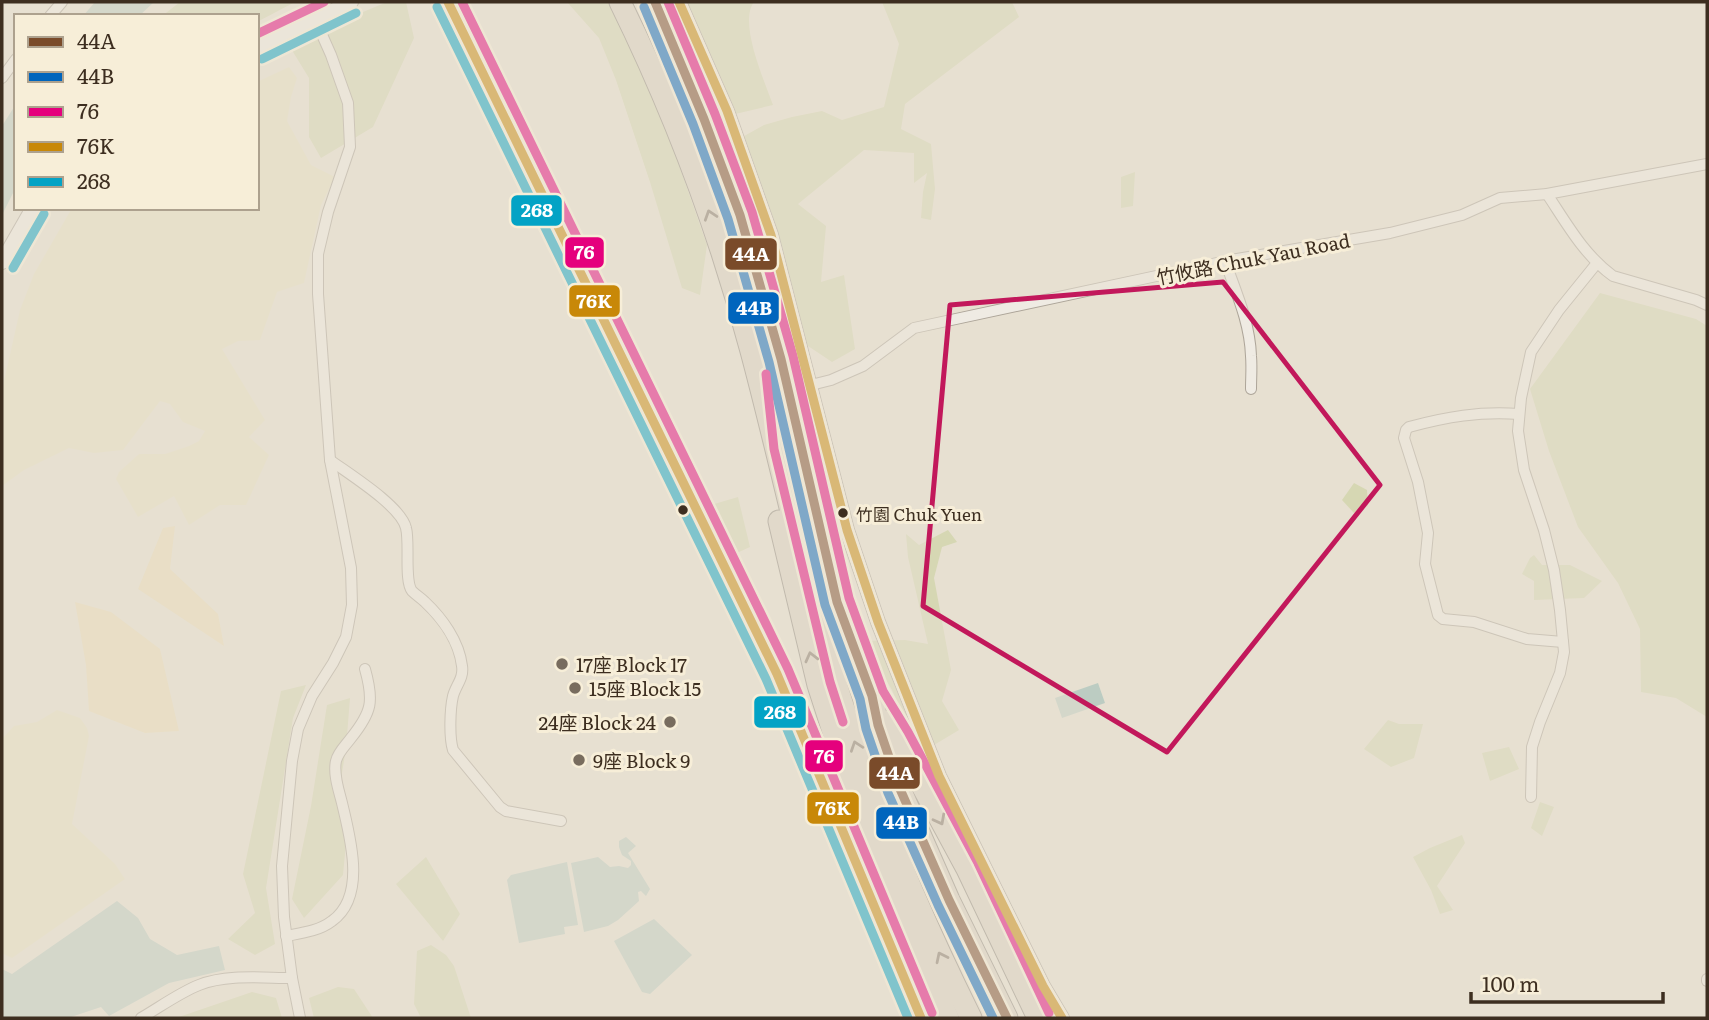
<svg xmlns="http://www.w3.org/2000/svg" width="1709" height="1020" viewBox="0 0 1709 1020" font-family="Literata,'Noto Sans TC',serif">
<style>
.farmland{fill:#e6dfc2}
.green{fill:#d6d7b3}
.sand{fill:#eadcb9}
.water{fill:#bcccc2}
.lines{fill:none;stroke-linecap:round;stroke-linejoin:round}
.minor-casing{stroke:#ada599;stroke-width:12}
.tertiary-casing{stroke:#ada599;stroke-width:16}
.secondary-casing{stroke:#9c958a;stroke-width:18}
.motorway-casing{stroke:#928b80;stroke-width:23}
.minor{stroke:#efebe3;stroke-width:10}
.tertiary{stroke:#efebe3;stroke-width:14}
.secondary{stroke:#efebe3;stroke-width:16}
.motorway{stroke:#dad1c2;stroke-width:21}
.bus-1-casing{stroke:#f7eed8;stroke-width:14}
.bus-2-casing{stroke:#f7eed8;stroke-width:14}
.bus-3-casing{stroke:#f7eed8;stroke-width:14}
.bus-4-casing{stroke:#f7eed8;stroke-width:14}
.bus-5-casing{stroke:#f7eed8;stroke-width:14}
.bus-1{stroke:#7a4b2a;stroke-width:9}
.bus-2{stroke:#0065bd;stroke-width:9}
.bus-3{stroke:#e5007d;stroke-width:9}
.bus-4{stroke:#c88808;stroke-width:9}
.bus-5{stroke:#03a3c5;stroke-width:9}
.oneway{stroke:#847769}
.marked{fill:none;stroke:#c2185b;stroke-width:5;stroke-linejoin:round}
.bus-dot{fill:#3d2e20;stroke:#f7eed8;stroke-width:2.5}
.poi-dot{fill:#786c5e;stroke:#f7eed8;stroke-width:2.5}
.labels{text-anchor:middle;dominant-baseline:central;stroke-width:6;stroke-linejoin:round;paint-order:stroke}
.bus-label{font-size:17px;fill:#3d2e20;stroke:#f7eed8;text-anchor:start}
.street-label{font-size:19px;fill:#3d2e20;stroke:#f7eed8}
.poi-label{font-size:19px;fill:#3d2e20;stroke:#f7eed8;text-anchor:start}
.line-badge{stroke:#f7eed8;stroke-width:2.5}
.badge-label{font-size:19px;text-anchor:middle;font-weight:bold;fill:#fff}
</style>
<rect width="100%" height="100%" fill="#e7e0d1"/>
<!-- farmland -->
<g class="farmland">
<path d="M289,67l8,11 -6,19 -4,24 24,44 24,12 -14,28 -17,78 -27,9 -17,48 -22,1 -16,8 43,71 -16,17 20,18 -23,50h-26l-31,20 -15,-29 -36,21 -22,-38 3,-7 20,-18h26l24,-8 10,-5 6,-10 -22,-9 -13,-18 -10,-3 -37,49 -29,3 -25,-5 -45,22 -22,16v-96l18,-80 14,-36 38,-66h185v-126z"/>
<path d="M57,710l23,8 7,10 2,8 -17,88 43,40 10,15 -113,79 -10,-5v-214l12,-13 23,-4z"/>
</g>
<!-- green -->
<g class="green">
<path d="M180,2h115l-38,20v-6h-95z"/>
<path d="M387,2h19l8,36 -41,89 -52,31 -12,-21v-59l-19,-31 73,-35z"/>
<path d="M567,2h42l7,11 50,115 41,117 -7,50 -18,-7 -32,-106 -34,-102 -17,-42z"/>
<path d="M667,2h87c-16,21 11,80 19,103l-55,13z"/>
<path d="M882,2h130l7,15 -114,87 -4,25 30,15 4,45 -4,31 -10,-2 2,-26 4,-19 -13,10v-30l-50,-3 -66,54 28,22 -5,56 23,-7 11,74 -23,13 -48,-32 -56,-185 36,-20 28,-8 30,-6 20,9 42,-13 15,-63z"/>
<path d="M1135,172l-2,34 -12,2v-31z"/>
<path d="M1600,293l96,26 11,7v391l-31,-19 -35,-6 -1,-63 -22,-46 -40,-56 -29,-76 -19,-62z"/>
<path d="M1354,483l13,7 1,16 -14,7 -12,-13z"/>
<path d="M738,497l12,50 -22,10 -24,-50z"/>
<path d="M948,530l9,12 -15,5 -8,31 17,92 -9,31 17,29 -40,24 -27,-64 -29,-49 42,-1 23,4 -20,-87 -2,-23 13,11z"/>
<path d="M1534,555l8,10h28l32,16 -18,17 -50,2v-19l-12,-7 8,-16z"/>
<path d="M306,685l-13,33 -27,170 9,56 -20,11 -27,-16 27,-26 -12,-39 38,-183z"/>
<path d="M350,698l-4,50 -9,56 9,39 -3,32 -39,43 -12,-19 19,-93 16,-101z"/>
<path d="M1388,720l11,4h24l-9,34 -23,9 -27,-18z"/>
<path d="M1509,747l10,22 -29,12 -8,-28z"/>
<path d="M1540,802l14,5 -12,29 -11,-8z"/>
<path d="M1462,835l3,8 -28,43 16,24 -13,4 -9,-24 -18,-33 17,-9z"/>
<path d="M426,857l34,57 -17,27 -47,-57z"/>
<path d="M431,945l15,10 8,11 17,52h-50l-7,-14 3,-53z"/>
<path d="M338,987l16,2 19,29h-59l-5,-20z"/>
<path d="M252,992l24,6 6,20h-106z"/>
</g>
<!-- sand -->
<g class="sand">
<path d="M175,526l-5,43 48,45 6,32 -86,-57 25,-61z"/>
<path d="M75,602l36,10 49,37 19,82 -34,2 -56,-22 -3,-46z"/>
</g>
<!-- water -->
<g class="water">
<path d="M95,2h59l-15,14h-56z"/>
<path d="M16,104v83l-14,28v-89z"/>
<path d="M1098,683l7,20 -43,15 -7,-20z"/>
<path d="M626,837l10,9 -8,7 22,36 -4,7 -5,-5 -3,1 1,9 -21,19 -10,6 -24,6 -13,-69 27,-6 12,10 9,-1 9,2 3,-3v-4l-9,-6 -3,-8v-6z"/>
<path d="M567,862l11,63 -14,2 1,7 -46,9 -12,-63 4,-5z"/>
<path d="M117,901l21,17 12,21 27,16 42,-9 6,24 -56,13 -60,33 -8,-9 -33,11h-66v-49l10,5z"/>
<path d="M654,919l38,36 -42,39 -8,-2 -28,-51z"/>
</g>
<g class="lines">
<!-- minor casing -->
<g class="minor-casing">
<g id="minor">
<path d="M50,16l12,-14"/>
<path d="M2,78l14,-19"/>
<path d="M1547,194c20,30 37,61 66,82l83,24 11,5"/>
<path d="M1225,261c11,31 25,62 26,95 1,11 0,22 0,33"/>
<path d="M811,385l20,-5 32,-14 51,-38 317,-68 159,-27 72,-18 38,-17 47,-4 160,-30"/>
<path d="M1519,414c-39,-3 -73,3 -110,13l-3,3 -2,8 14,44 10,51 -3,31 13,51 5,4 31,3 53,17 36,3"/>
<path d="M330,460c19,14 71,46 76,68 4,15 -2,53 6,63 4,4 9,7 13,11 17,16 34,39 37,64 2,12 -6,19 -9,30 -3,13 -4,41 0,54l47,57 6,4 55,10"/>
<path d="M1531,797l1,-50 8,-25 20,-49 4,-21 -4,-42 -6,-40 -10,-40 -20,-60 -6,-39 3,-33 10,-46 28,-42 38,-47"/>
<path d="M286,936c16,-3 33,-5 46,-15 35,-25 18,-84 10,-118 -3,-12 -9,-29 -6,-42 2,-9 10,-16 15,-23 21,-26 23,-37 14,-69"/>
<path d="M1707,979v2"/>
<path d="M141,1018c19,-11 38,-25 58,-33 28,-11 63,-7 93,-7"/>
<path d="M300,1018l-8,-40 -8,-61 -2,-51 10,-105 6,-32 14,-33 21,-33 13,-26 6,-32 -1,-37 -21,-108 -12,-166v-40l10,-42 22,-65 -2,-44 -17,-48 -16,-36"/>
</g>
</g>
<!-- tertiary casing -->
<g class="tertiary-casing">
<g id="tertiary">
<path d="M679,2l48,109 44,124 76,295 31,92 61,154 104,210 19,32"/>
<path d="M257,48l94,-46"/>
<path d="M2,262l31,-54"/>
</g>
</g>
<!-- secondary casing -->
<g class="secondary-casing">
<path id="secondary" d="M448,2l329,672 73,173 18,47 53,124"/>
</g>
<!-- motorway casing -->
<g class="motorway-casing">
<g id="motorway">
<path d="M620,2c55,112 99,229 131,349 30,112 53,225 86,336 35,115 81,224 134,331"/>
<path d="M655,2l49,117 36,96 41,144 56,243 35,94 6,29 22,64 49,111 58,118"/>
<path d="M779,521l39,164 23,71 28,76 44,108 35,78"/>
<path d="M887,721l80,148 71,149"/>
</g>
</g>
<!-- minor -->
<use href="#minor" class="minor"/>
<!-- tertiary -->
<use href="#tertiary" class="tertiary"/>
<!-- secondary -->
<use href="#secondary" class="secondary"/>
<!-- motorway -->
<use href="#motorway" class="motorway"/>
<!-- bus-1 casing -->
<g class="bus-1-casing">
<path id="bus-1" d="M655,2l49,117 36,96 41,144 56,243 35,94 6,29 22,64 49,111 58,118"/>
</g>
<!-- bus-2 casing -->
<g class="bus-2-casing">
<path id="bus-2" d="M644,7l49,117 35,95 41,143 56,243 35,94 6,30 22,64 50,112 55,113"/>
</g>
<!-- bus-3 casing -->
<g class="bus-3-casing">
<g id="bus-3">
<path d="M462,2l326,667 144,344"/>
<path d="M668,2l47,112 37,98 41,144 56,242 34,93 25,41 70,131 71,150"/>
<path d="M257,34l67,-32"/>
<path d="M766,374l8,75 56,233 13,40"/>
</g>
</g>
<!-- bus-4 casing -->
<g class="bus-4-casing">
<g id="bus-4">
<path d="M448,2l329,672 144,344"/>
<path d="M679,2l48,109 44,124 76,295 31,92 61,154 104,210 19,32"/>
</g>
</g>
<!-- bus-5 casing -->
<g class="bus-5-casing">
<g id="bus-5">
<path d="M437,7l329,672 142,339"/>
<path d="M262,59l94,-46"/>
<path d="M13,268l31,-54"/>
</g>
</g>
<!-- bus-1 -->
<use href="#bus-1" class="bus-1"/>
<!-- bus-2 -->
<use href="#bus-2" class="bus-2"/>
<!-- bus-3 -->
<use href="#bus-3" class="bus-3"/>
<!-- bus-4 -->
<use href="#bus-4" class="bus-4"/>
<!-- bus-5 -->
<use href="#bus-5" class="bus-5"/>
</g>
<!-- one-way arrows -->
<defs><path id="oneway-chevron" d="M-2-3.5L2.5 0L-2 3.5" fill="none" stroke-width="1.6" stroke-linecap="round" stroke-linejoin="round" transform="scale(1.75)"/></defs>
<g class="oneway">
<use href="#oneway-chevron" transform="translate(710 215) rotate(-108)"/>
<use href="#oneway-chevron" transform="translate(811 657) rotate(-104)"/>
<use href="#oneway-chevron" transform="translate(856 746) rotate(-109)"/>
<use href="#oneway-chevron" transform="translate(940 820) rotate(62)"/>
<use href="#oneway-chevron" transform="translate(941 957) rotate(-116)"/>
</g>
<!-- marked area -->
<path d="M0 0H1709V1020H0ZM1223,282l157,203 -213,267 -244,-146 27,-301z" fill="#e7e0d1" fill-opacity=".55" fill-rule="evenodd"/>
<path class="marked" d="M1223,282l157,203 -213,267 -244,-146 27,-301z"/>
<!-- markers -->
<g class="bus-dot">
<circle cx="683" cy="510" r="6"/>
<circle cx="843" cy="513" r="6"/>
</g>
<g class="poi-dot">
<circle cx="562" cy="664" r="7"/>
<circle cx="575" cy="688" r="7"/>
<circle cx="670" cy="722" r="7"/>
<circle cx="579" cy="760" r="7"/>
</g>
<g class="labels">
<!-- bus labels -->
<g class="bus-label">
<text x="856" y="513">竹園 Chuk Yuen</text>
</g>
<!-- street labels -->
<g class="street-label">
<text transform="translate(1253 258) rotate(-11)">竹攸路 Chuk Yau Road</text>
</g>
<!-- poi labels -->
<g class="poi-label">
<text x="576" y="664">17座 Block 17</text>
<text x="589" y="688">15座 Block 15</text>
<text x="656" y="722" text-anchor="end">24座 Block 24</text>
<text x="593" y="760">9座 Block 9</text>
</g>
</g>
<g class="line-badge">
<rect x="510" y="194" width="53" height="33" rx="7" fill="#03a3c5"/>
<rect x="564" y="236" width="41" height="33" rx="7" fill="#e5007d"/>
<rect x="724" y="237" width="54" height="34" rx="7" fill="#7a4b2a"/>
<rect x="568" y="284" width="53" height="34" rx="7" fill="#c88808"/>
<rect x="727" y="291" width="53" height="34" rx="7" fill="#0065bd"/>
<rect x="753" y="695" width="54" height="34" rx="7" fill="#03a3c5"/>
<rect x="804" y="739" width="40" height="34" rx="7" fill="#e5007d"/>
<rect x="868" y="756" width="53" height="34" rx="7" fill="#7a4b2a"/>
<rect x="806" y="791" width="54" height="34" rx="7" fill="#c88808"/>
<rect x="875" y="806" width="53" height="34" rx="7" fill="#0065bd"/>
</g>
<g class="badge-label">
<text x="537" y="217">268</text>
<text x="584" y="259">76</text>
<text x="751" y="261">44A</text>
<text x="594" y="308">76K</text>
<text x="754" y="315">44B</text>
<text x="780" y="719">268</text>
<text x="824" y="763">76</text>
<text x="895" y="780">44A</text>
<text x="833" y="815">76K</text>
<text x="901" y="829">44B</text>
</g>
<!-- border -->
<rect width="1709" height="1020" fill="none" stroke="#3d2e20" stroke-width="7"/>
<!-- legend -->
<rect x="14" y="14" width="245" height="196" fill="#f7eed8" stroke="#ada18e" stroke-width="2"/>
<rect x="28" y="37" width="35" height="10" fill="#7a4b2a" stroke="#ada18e" stroke-width="2"/>
<text x="77" y="49" font-size="21" fill="#3d2e20">44A</text>
<rect x="28" y="72" width="35" height="10" fill="#0065bd" stroke="#ada18e" stroke-width="2"/>
<text x="77" y="84" font-size="21" fill="#3d2e20">44B</text>
<rect x="28" y="107" width="35" height="10" fill="#e5007d" stroke="#ada18e" stroke-width="2"/>
<text x="77" y="119" font-size="21" fill="#3d2e20">76</text>
<rect x="28" y="142" width="35" height="10" fill="#c88808" stroke="#ada18e" stroke-width="2"/>
<text x="77" y="154" font-size="21" fill="#3d2e20">76K</text>
<rect x="28" y="177" width="35" height="10" fill="#03a3c5" stroke="#ada18e" stroke-width="2"/>
<text x="77" y="189" font-size="21" fill="#3d2e20">268</text>
<!-- scale -->
<path d="M1471 992v10h192v-10" fill="none" stroke="#3d2e20" stroke-width="3.5"/>
<text x="1482" y="992" font-size="21" fill="#3d2e20" stroke="#f7eed8" stroke-width="5" paint-order="stroke">100 m</text>
</svg>
